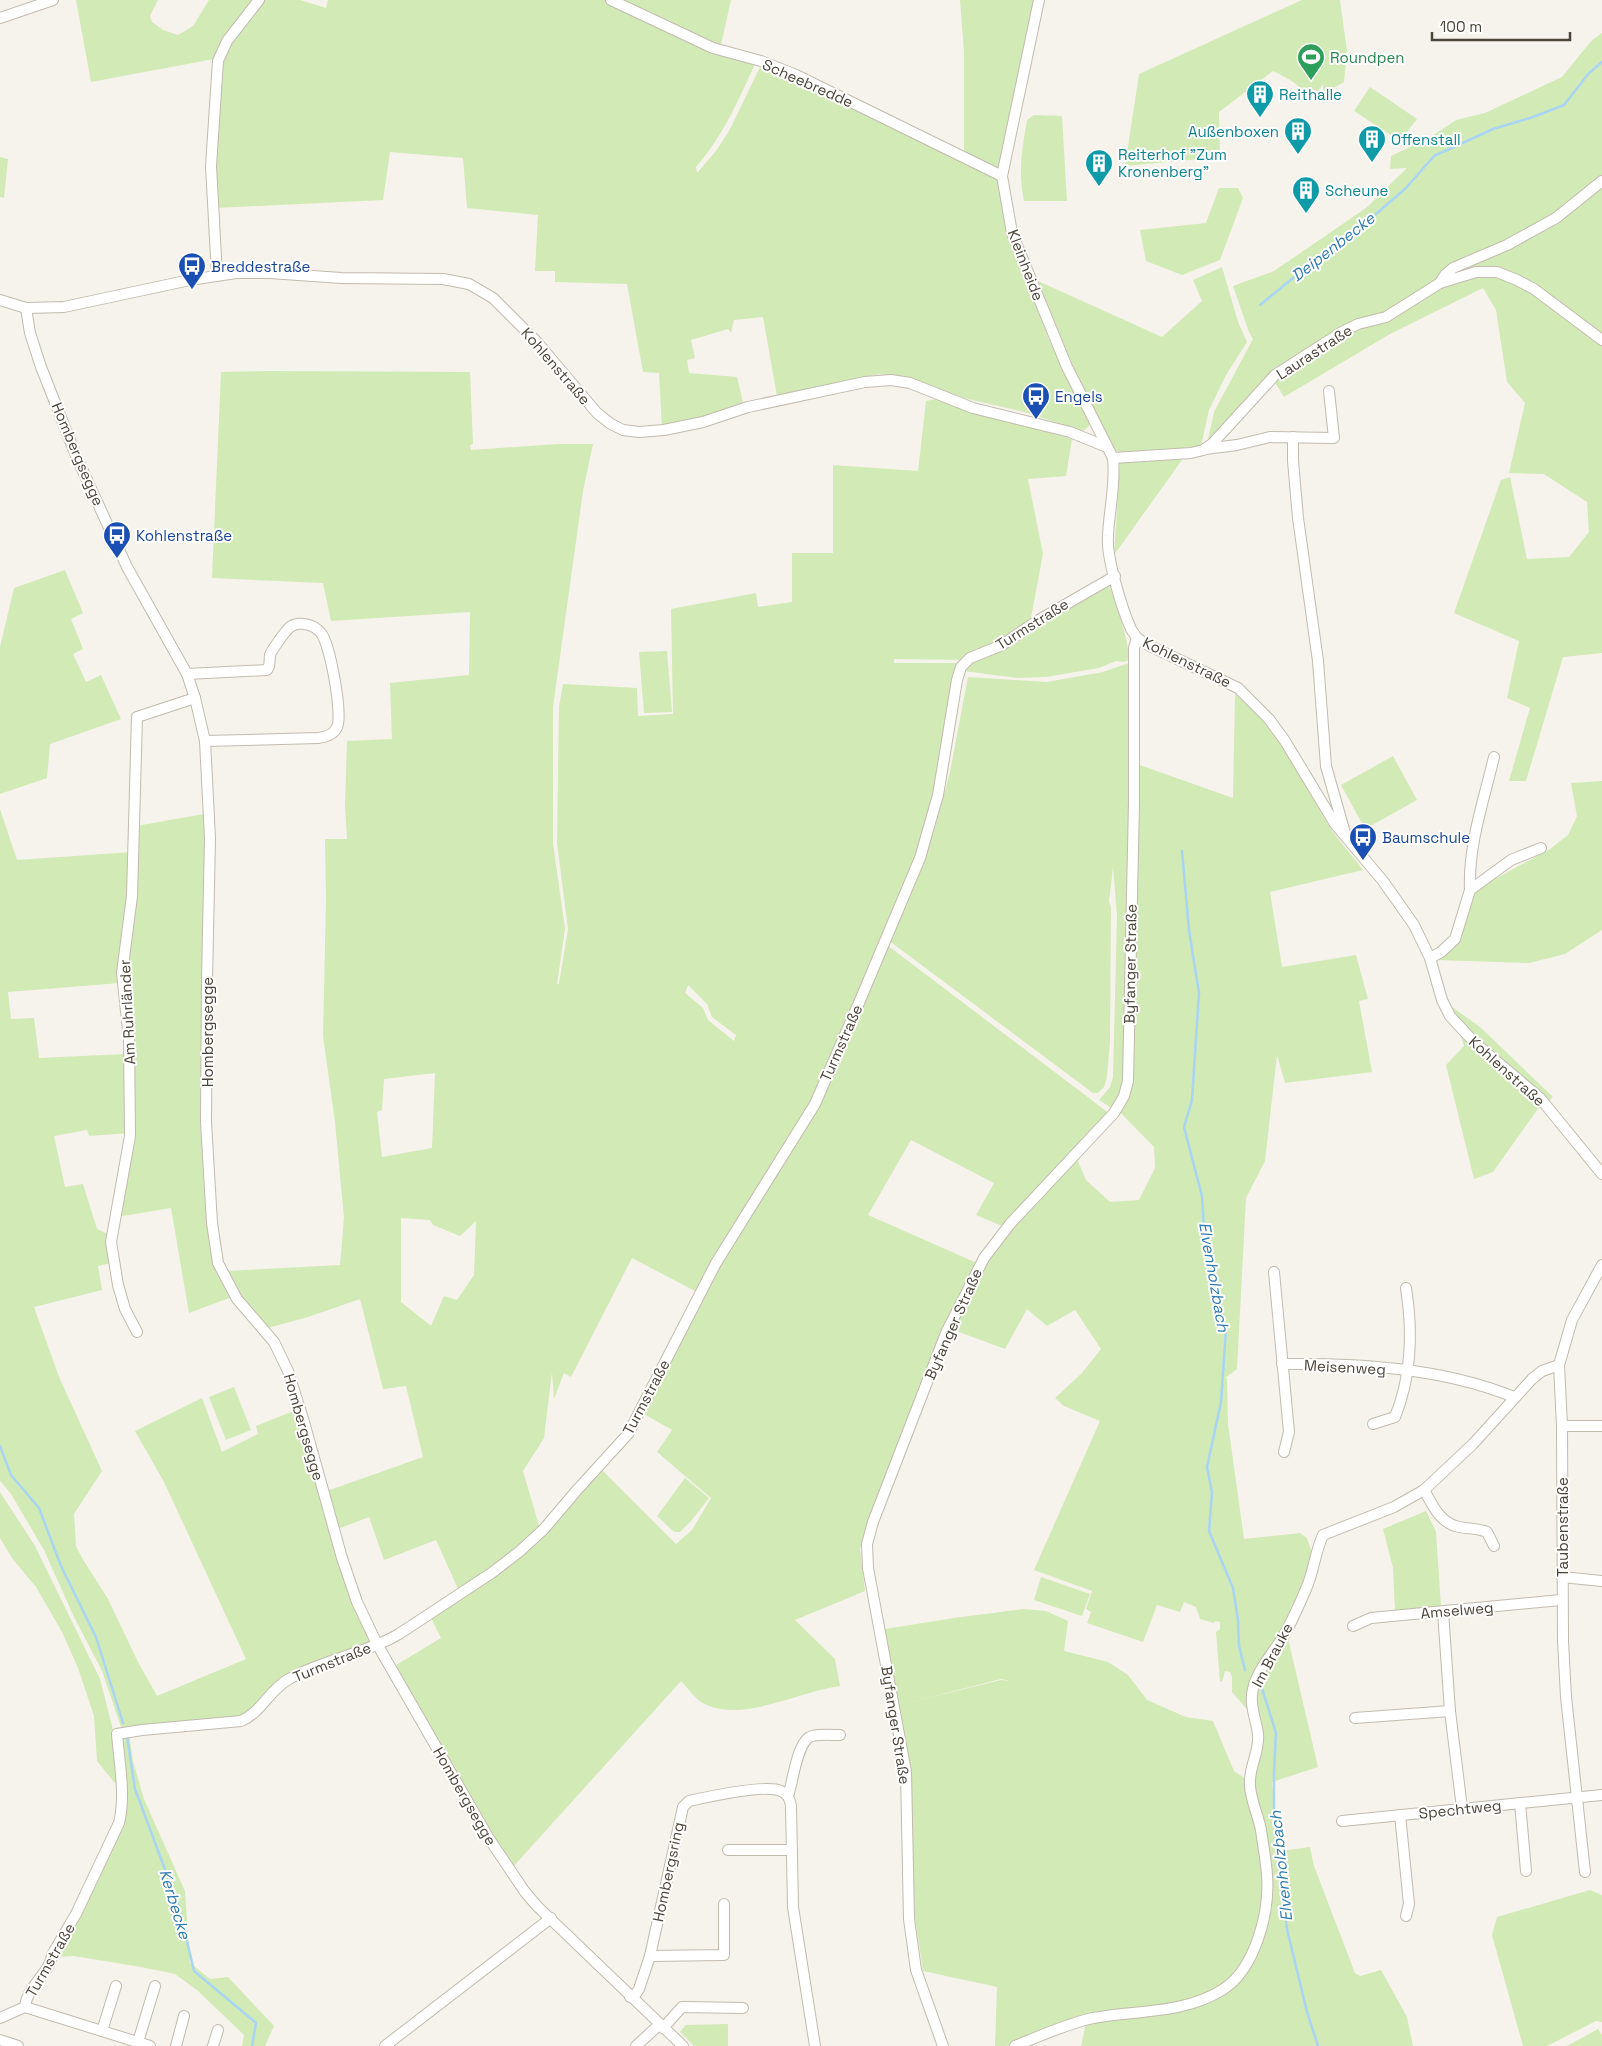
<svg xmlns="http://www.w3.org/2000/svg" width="1602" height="2046" viewBox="0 0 1602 2046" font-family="'Space Grotesk',sans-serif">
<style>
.green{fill:#d2eab5;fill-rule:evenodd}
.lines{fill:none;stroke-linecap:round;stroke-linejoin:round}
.stream{stroke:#a9d4f2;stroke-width:2.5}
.minor-casing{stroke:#c2bbae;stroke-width:12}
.minor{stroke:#fff;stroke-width:10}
.labels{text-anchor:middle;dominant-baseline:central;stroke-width:4;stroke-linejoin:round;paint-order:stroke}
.leisure-label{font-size:15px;fill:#27864d;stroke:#fff;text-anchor:start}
.street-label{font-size:15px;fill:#4b4439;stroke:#fff}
.culture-label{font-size:15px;fill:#0d838f;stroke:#fff;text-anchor:start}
.transit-label{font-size:15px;fill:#164399;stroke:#fff;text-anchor:start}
.water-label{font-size:16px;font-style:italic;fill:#2e7ab2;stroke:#fff}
</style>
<rect width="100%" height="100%" fill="#f6f3ec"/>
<!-- green -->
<g class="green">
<path d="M76,0h82l-8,16 2,6 11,8 15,5 15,-9 16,-26h45l-40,59 -123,23z"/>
<path d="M262,0h38l26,8 2,-8h403l-12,54 36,10c-17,37 -32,72 -59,103l1,6 19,-22 13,-20 33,-68 237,114 22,88 28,75 40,81v5l-6,5 -59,-19 -60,-14 -53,-20 -32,-4 -102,22 -14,-79 -29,3 -3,13 -3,-4 -37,11 4,18 -8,2 2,13 48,4 6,25 -40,15 -41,12 -3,-56 -16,-1 -16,-88 -72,-2v-11h-20l3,-56 -71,-7 -4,-50 -73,-6 -7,48 -167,8 2,-106 5,-39 3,-14z"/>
<path d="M960,0h74l-35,170 -35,-17v-101z"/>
<path d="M1302,0h38l7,51 -3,31 -21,12v-10c-4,8 -13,17 -21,7 -2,-2 -3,-5 -5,-6 -7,-6 -16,-10 -24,-14l-54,41 1,45 -95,9 14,-92z"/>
<path d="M1602,33v620l-39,4 -37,124h-17l21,-73 -23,-10 12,-57 -65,-28 47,-133 9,-3 17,82 42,-2 20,-25 -2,-30 -43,-28 -35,-1 16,-70 -18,-21 -11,-72 -13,-22 -93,46 -106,63 -13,-21 -64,68 7,-32 39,-73 -4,-7 -16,-46 41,-15 92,-63 41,-40 -17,1 1,-13 38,-18 27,-18 29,-7 77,-36 30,-37z"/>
<path d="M1370,87l47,32 -17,22 -46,-30z"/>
<path d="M1034,115l28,1 5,85h-43c-6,-30 -2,-51 3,-81z"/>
<path d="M0,157l8,2 -4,39 -4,-1z"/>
<path d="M1219,188h19l5,10 -23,62 -38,15 -36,-14 -6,-31 66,-7z"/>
<path d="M1222,267l16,55 9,20 -21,33 -17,35 -8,36 -65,7 -22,-2 -42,-87 -34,-83 124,56 40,-36 -9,-21z"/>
<path d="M271,371l199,1 3,72 -3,1 1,5 87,-6h35l-10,47 -30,216v136l12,86 -8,55h2l9,-55 -11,-86 2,-137 4,-22 74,4 1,28 35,-2 -2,-105 85,-16 2,14 34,-5v-49h41v-88l85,6 8,-70 10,-2 27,10 109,30 -6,37 -38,3 15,75 -13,69 -65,37 -71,-1v4h67l-26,134 -17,59 -98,232 -123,204 -65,-34 -61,119 -7,-4 -10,26 -2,-27 -8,66 -21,33 17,58 -21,19 -60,43 -23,-51 -52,20 -15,-43 -31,12 -11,-38 96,-34 -17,-71 -23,3 -23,-90 -52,18 -40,11 -23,-25 -17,-32 112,-6 4,-47 -9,-96 -12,-86 3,-136 -1,-61h22l-2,-33 2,-65 45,-2 -2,-56 79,-8 1,-63 -139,9 -8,-38 -111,-5 9,-206zM688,985l19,19 5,13 24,18 -2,6 -26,-21 -5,-12 -18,-15zM435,1073l-3,75 -50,9 -5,-45 5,-2 2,-31zM401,1218l29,2 3,5 27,11 16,-15 -2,54 -17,25 -13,-4 -13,30 -30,-24z"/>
<path d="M1184,457l-70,98 6,-93z"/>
<path d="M65,570l18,43 -12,6 12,30 -10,5 13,28 15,-7 20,44 -71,25 -3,34 -47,16v-147l14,-59z"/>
<path d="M1109,585c8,24 19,50 20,75l-5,2 -8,-1 -17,7 -53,9 -29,1 -53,-7 3,-6 85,-51z"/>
<path d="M667,651l5,61 -28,1 -5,-61z"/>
<path d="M1129,663v178l-6,242 -10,26 -14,-9 11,-13 3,-10 4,-161 -4,-49 -4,35 2,5 -1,134 -3,36 -3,10 -6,6h-5l-205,-153 41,-106 4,1 17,-63 18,-95 79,5 56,-10z"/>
<path d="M1235,694c46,38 61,77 91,127 10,17 25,33 37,49l-93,22 12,75 74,-12 12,44 -9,2 13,71 -87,11 -8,-28 -12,106 -19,37 -9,171 -12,9h2l1,46 16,115 56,-6 7,5 5,15 -1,13 -30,69 -32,50 2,29 -19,-22v-15l-2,-5 -5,-1 -3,11 -2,-1 -4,-49 4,-3v-7l-5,-1 -1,2 -14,-4 -4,-12 -12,-5 -4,10 -23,-7 -14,37 -56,-19 4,-11 -5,-3 6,-18 -58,-21 66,-149 -36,-15 -9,-8 27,-25 19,-24 -26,-39 -28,16 -20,-17 -22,40 -54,-20 16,-32 36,-61 74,-77 9,21 24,22 29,-2 16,-32 -1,-21 -35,-36 9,-17 9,-330 96,34z"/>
<path d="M1393,756l24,44 -52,29 -24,-44z"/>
<path d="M1602,781v149l-37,24 -36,9 -91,-3 20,-18 15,-51 77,-42 18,-14 9,-19 -6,-33z"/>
<path d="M0,809l17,51 115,-8 -12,131 -112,9 3,27 23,-1 5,40 86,-4 4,79 -40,3 -2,-6 -33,6 11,51 18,-3 14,45 11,5 3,29 -13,3 4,24 -68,17 25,70 43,94 -28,43 2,32 6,12 26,41 30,63 19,34 89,-37 -82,-177 -29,-51 67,-33 20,54 36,-18 -2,-8 40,-16 26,96 23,75 25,60 -9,6 -45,15 -75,57 -71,7 -49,1 -19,-56 -28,-54 -30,-67 -33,-56 -11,-13z"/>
<path d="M204,814l3,69v323c3,35 4,61 25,91l-43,16 -18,-105 -54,9 19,-81 -12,-165 12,-145z"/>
<path d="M887,945l223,169 -108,112 -26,-11 18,-32 -83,-43 -43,75 109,48 -88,206 -29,80 5,42 -70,29 40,39 5,27c-40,5 -99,38 -137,17 -8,-4 -15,-15 -22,-22l-169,187 -67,-112 -49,-91 45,-27 -10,-20 64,-45 107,-103 74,74 16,-14 19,-32 -54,-46 15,-22 -28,-16 77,-153 91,-148z"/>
<path d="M1452,1007l28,20 73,70 -16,13 -44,62 -19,7 -28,-114 18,-19z"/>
<path d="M234,1387l17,43 -25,10 -17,-43z"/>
<path d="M685,1478l24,20 -18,23 -11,11h-6l-17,-16z"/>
<path d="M0,1492l35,54 65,133 13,51 5,57 -21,-26 -3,-45 -16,-48 -16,-36 -26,-45 -24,-29 -12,-20z"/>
<path d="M1426,1511l10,21 5,74 -46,6 -2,-44 -10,-39z"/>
<path d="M1041,1577l49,17 -8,22 -48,-16z"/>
<path d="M1023,1609l23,2 22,10 -4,30 44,11 20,13 19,25 39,17 27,4 21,50 12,8 12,49 7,50 -2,36 -12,40 -15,22 -26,19 -33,11 -38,3 -119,31 -13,6h-12l2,-59 -74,-16 -8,-54 -5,-146 -25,-142 69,-11zM1001,1679l9,2 -9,-1 -90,22z"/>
<path d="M1287,1634l31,133 -46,15 9,69 29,-4 4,19 41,107 5,3 21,-6 26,47 6,29h-332l5,-23 94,-14 59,-29 28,-66 -15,-138 9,-41 -7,-36 4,-18z"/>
<path d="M129,1733l4,28 11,38 41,92 5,72 20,16 18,-2 46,49 -9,20h-23l2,-11 -46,-44 -23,-17 -34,-7 -67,-11 -20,1 67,-138 -3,-84z"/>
<path d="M1590,1890l12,5v127l-6,-1 -49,25h-24l-31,-111 5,-18z"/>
<path d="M728,2024v22h-34l-14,-14 6,-7z"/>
<path d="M1598,2029l4,6v11h-35z"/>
</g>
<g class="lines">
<!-- stream -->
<g class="stream">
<path d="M1260,305l82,-67 19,-11 45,-39 28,-32 59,-27 40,-12 31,-12 25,-32 13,-11"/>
<path d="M1182,851l7,79 10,63 -7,107 -8,27 18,69 3,49 12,41 9,43 -5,73 -14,65 5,25 -3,39 24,57 5,32 1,26 6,24"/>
<path d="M0,1446l11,29 28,33 22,58 35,71 27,86"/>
<path d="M1261,1685l15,48 -2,41v46l13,109 20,83 11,34"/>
<path d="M127,1737l8,52 44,118 15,64 62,52 -4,23"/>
</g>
<!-- minor casing -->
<g class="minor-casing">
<g id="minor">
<path d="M611,0l102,48 48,13 35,14 206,101"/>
<path d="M1039,0l-37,176 10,57 55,134 46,91c3,26 -4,52 -5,78 -2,21 14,73 23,93l6,9 11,7 90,43 31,31 16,22 50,83 48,57 31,44 16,33 12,42 8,16 25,27 65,55 62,76"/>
<path d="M0,18l53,-18"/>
<path d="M217,275l-6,-109 7,-105 9,-20 32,-41"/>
<path d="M1440,283l5,-8 8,-7 54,-23 49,-27 46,-37"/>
<path d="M0,300l26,8 38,-1 126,-27 46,-7h34l71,5 102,1 26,5 24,14 44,44 60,71 14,11 12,6 16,2 25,-2 39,-8 45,-15 117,-25 26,-2 19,3 63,25 97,24 37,15"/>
<path d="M26,308l4,25 11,34 36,91 50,109 60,107 8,24 10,43 5,97 -3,142 -1,142 6,101 6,40 19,36 37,43 14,29 16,51 38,136 15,44 20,42 111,193 37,55 12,14 146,140"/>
<path d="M1293,437v24l5,57 20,143 8,105 19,67"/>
<path d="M1205,449l32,-4 33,-8 64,1 -5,-47"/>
<path d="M1113,458l78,-5 12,-3 9,-6 63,-69 67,-43 16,-8 28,-7 54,-34 36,-11h21l20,8 17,9 68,51"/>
<path d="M187,674l80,-4c4,-5 2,-9 3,-15 1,-4 16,-25 20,-28 9,-6 24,-3 31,6 9,11 22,82 16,94 -3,8 -11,10 -19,11l-113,3"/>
<path d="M1470,890c-2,-45 14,-90 24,-133"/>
<path d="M1430,958l11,-6 14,-13 15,-49 41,-30 30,-12"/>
<path d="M1274,1272l15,160 -5,20"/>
<path d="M137,1332l-12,-23 -7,-24 -7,-43 19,-106 -1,-96 -7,-67 10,-77 5,-179 58,-19"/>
<path d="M1282,1364c78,-1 160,4 232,33"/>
<path d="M1373,1424l22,-7c17,-42 18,-85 11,-129"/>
<path d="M1562,1426h40"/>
<path d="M1424,1490c9,16 16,33 35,37 10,2 18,1 28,5l7,14"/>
<path d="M1562,1577l40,4"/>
<path d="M1443,1612l7,99 12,97"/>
<path d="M1353,1626l18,-8 190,-18"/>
<path d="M1355,1718l95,-7"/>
<path d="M788,1796c5,-14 9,-56 24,-60 9,-2 19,-1 28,-1"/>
<path d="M1520,1803l6,68"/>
<path d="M1400,1815l9,89 -3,12"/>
<path d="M1342,1821l260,-26"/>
<path d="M728,1850h64"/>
<path d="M1585,1872l-19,-175 -3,-56 -1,-215 -3,-61 13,-45 30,-55"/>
<path d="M650,1956l74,-1v-51"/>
<path d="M630,1997l5,-2 4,-6 11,-33 33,-149 6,-6c18,-4 77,-17 92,-10 7,3 9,8 10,15l2,101 22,139"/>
<path d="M25,2007c2,-21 26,-35 27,-52l24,-41 43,-91c7,-28 0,-61 -2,-89l25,-4 99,-9c20,-8 28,-31 48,-42 35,-20 76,-25 110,-45l94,-62 27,-21 24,-22 33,-39 51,-56 88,-171 99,-159 46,-106 59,-140 18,-63 19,-115 4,-13 9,-9 32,-13 35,-24 78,-45"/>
<path d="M25,2007l125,39"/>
<path d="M0,2018l25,-11"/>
<path d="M663,2028l19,-21 61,1"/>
<path d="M102,2031l14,-45"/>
<path d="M0,2040l18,6"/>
<path d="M138,2042l17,-56"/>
<path d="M176,2046l8,-30"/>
<path d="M213,2046l5,-16"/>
<path d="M385,2046l166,-128"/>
<path d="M636,2046l23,-21"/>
<path d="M943,2046l-27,-76 -7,-51 -3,-147 -38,-204 -1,-24 6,-22 73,-189 38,-75 26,-34 104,-111 10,-17 4,-15 6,-279v-154l3,-10"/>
<path d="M1015,2046c25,-10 51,-22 78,-28 43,-8 91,-4 129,-28 33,-20 48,-78 45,-115 -1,-15 -4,-30 -6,-45 -3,-15 -10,-29 -11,-44 -2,-18 10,-34 8,-52 -2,-15 -9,-30 -5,-45 4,-19 20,-36 30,-52 9,-15 16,-32 23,-48 8,-18 9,-37 17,-54l71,-28 30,-17 49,-46 59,-65 10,-8 17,-6"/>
</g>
</g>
<!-- minor -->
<use href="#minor" class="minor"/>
</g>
<!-- icons -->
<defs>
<g id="stadium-pin" transform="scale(1.4375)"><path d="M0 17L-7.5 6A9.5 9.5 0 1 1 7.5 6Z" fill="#2e9e5b" stroke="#fff"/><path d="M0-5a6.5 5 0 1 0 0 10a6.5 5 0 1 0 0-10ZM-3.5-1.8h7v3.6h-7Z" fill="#fff"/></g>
<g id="building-pin" transform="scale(1.4375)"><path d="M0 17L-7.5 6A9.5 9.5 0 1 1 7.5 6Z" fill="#0f9aa8" stroke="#fff"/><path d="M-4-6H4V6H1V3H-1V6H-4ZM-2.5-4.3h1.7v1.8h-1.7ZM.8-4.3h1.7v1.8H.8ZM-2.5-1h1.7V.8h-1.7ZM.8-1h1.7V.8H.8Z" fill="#fff"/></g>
<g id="bus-pin" transform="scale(1.4375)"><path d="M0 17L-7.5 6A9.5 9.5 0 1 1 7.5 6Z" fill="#1a4fb4" stroke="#fff"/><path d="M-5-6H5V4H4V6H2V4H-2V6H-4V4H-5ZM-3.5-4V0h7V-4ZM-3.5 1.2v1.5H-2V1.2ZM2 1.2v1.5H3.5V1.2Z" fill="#fff"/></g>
</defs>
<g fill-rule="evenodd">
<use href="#stadium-pin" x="1311" y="57"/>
<use href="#building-pin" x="1260" y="94"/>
<use href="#building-pin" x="1298" y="131"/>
<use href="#building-pin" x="1372" y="139"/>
<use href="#building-pin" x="1099" y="163"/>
<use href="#building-pin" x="1306" y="190"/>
<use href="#bus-pin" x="192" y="266"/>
<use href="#bus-pin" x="1036" y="396"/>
<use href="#bus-pin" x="117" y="535"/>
<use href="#bus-pin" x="1363" y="837"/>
</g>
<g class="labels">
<!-- leisure labels -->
<g class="leisure-label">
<text x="1330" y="57">Roundpen</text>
</g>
<!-- street labels -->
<g class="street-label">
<text transform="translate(808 83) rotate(24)">Scheebredde</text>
<text transform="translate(1026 265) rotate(69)">Kleinheide</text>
<text transform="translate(1314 352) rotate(-33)">Laurastraße</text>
<text transform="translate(556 366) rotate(49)">Kohlenstraße</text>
<text transform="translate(78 454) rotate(67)">Hombergsegge</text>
<text transform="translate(1032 624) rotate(-32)">Turmstraße</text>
<text transform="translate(1187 662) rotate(26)">Kohlenstraße</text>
<text transform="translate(1130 964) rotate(-89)">Byfanger Straße</text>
<text transform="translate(127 1012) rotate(-93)">Am Ruhrländer</text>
<text transform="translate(207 1032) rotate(-90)">Hombergsegge</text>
<text transform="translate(841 1043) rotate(-66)">Turmstraße</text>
<text transform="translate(1507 1071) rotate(42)">Kohlenstraße</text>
<text transform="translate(953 1324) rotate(-66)">Byfanger Straße</text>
<text transform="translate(1345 1367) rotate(3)">Meisenweg</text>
<text transform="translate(646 1397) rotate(-62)">Turmstraße</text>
<text transform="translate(304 1427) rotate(74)">Hombergsegge</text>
<text transform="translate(1562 1527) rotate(-90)">Taubenstraße</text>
<text transform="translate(1457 1610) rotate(-5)">Amselweg</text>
<text transform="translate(1272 1655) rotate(-62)">Im Brauke</text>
<text transform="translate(332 1662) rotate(-22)">Turmstraße</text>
<text transform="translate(896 1725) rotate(81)">Byfanger Straße</text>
<text transform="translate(465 1796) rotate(60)">Hombergsegge</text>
<text transform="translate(1460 1809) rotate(-6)">Spechtweg</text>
<text transform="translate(668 1872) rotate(-78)">Hombergsring</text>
<text transform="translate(50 1960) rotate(-60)">Turmstraße</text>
</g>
<!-- culture labels -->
<g class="culture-label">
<text x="1279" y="94">Reithalle</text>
<text x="1279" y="131" text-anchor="end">Außenboxen</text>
<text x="1391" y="139">Offenstall</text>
<text x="1118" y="154">Reiterhof "Zum<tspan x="1118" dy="17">Kronenberg"</tspan></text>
<text x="1325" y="190">Scheune</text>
</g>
<!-- transit labels -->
<g class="transit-label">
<text x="211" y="266">Breddestraße</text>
<text x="1055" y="396">Engels</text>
<text x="136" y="535">Kohlenstraße</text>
<text x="1382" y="837">Baumschule</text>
</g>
<!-- water labels -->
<g class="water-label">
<text transform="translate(1333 247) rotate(-38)">Deipenbecke</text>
<text transform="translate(1214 1277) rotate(80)">Elvenholzbach</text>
<text transform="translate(1281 1866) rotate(-96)">Elvenholzbach</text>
<text transform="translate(175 1904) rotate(73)">Kerbecke</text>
</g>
</g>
<!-- scale -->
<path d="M1432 32v8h138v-8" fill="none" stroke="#4b4439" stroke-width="2.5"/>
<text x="1440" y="32" font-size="15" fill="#4b4439" stroke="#ffffff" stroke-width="4" paint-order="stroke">100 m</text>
</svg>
